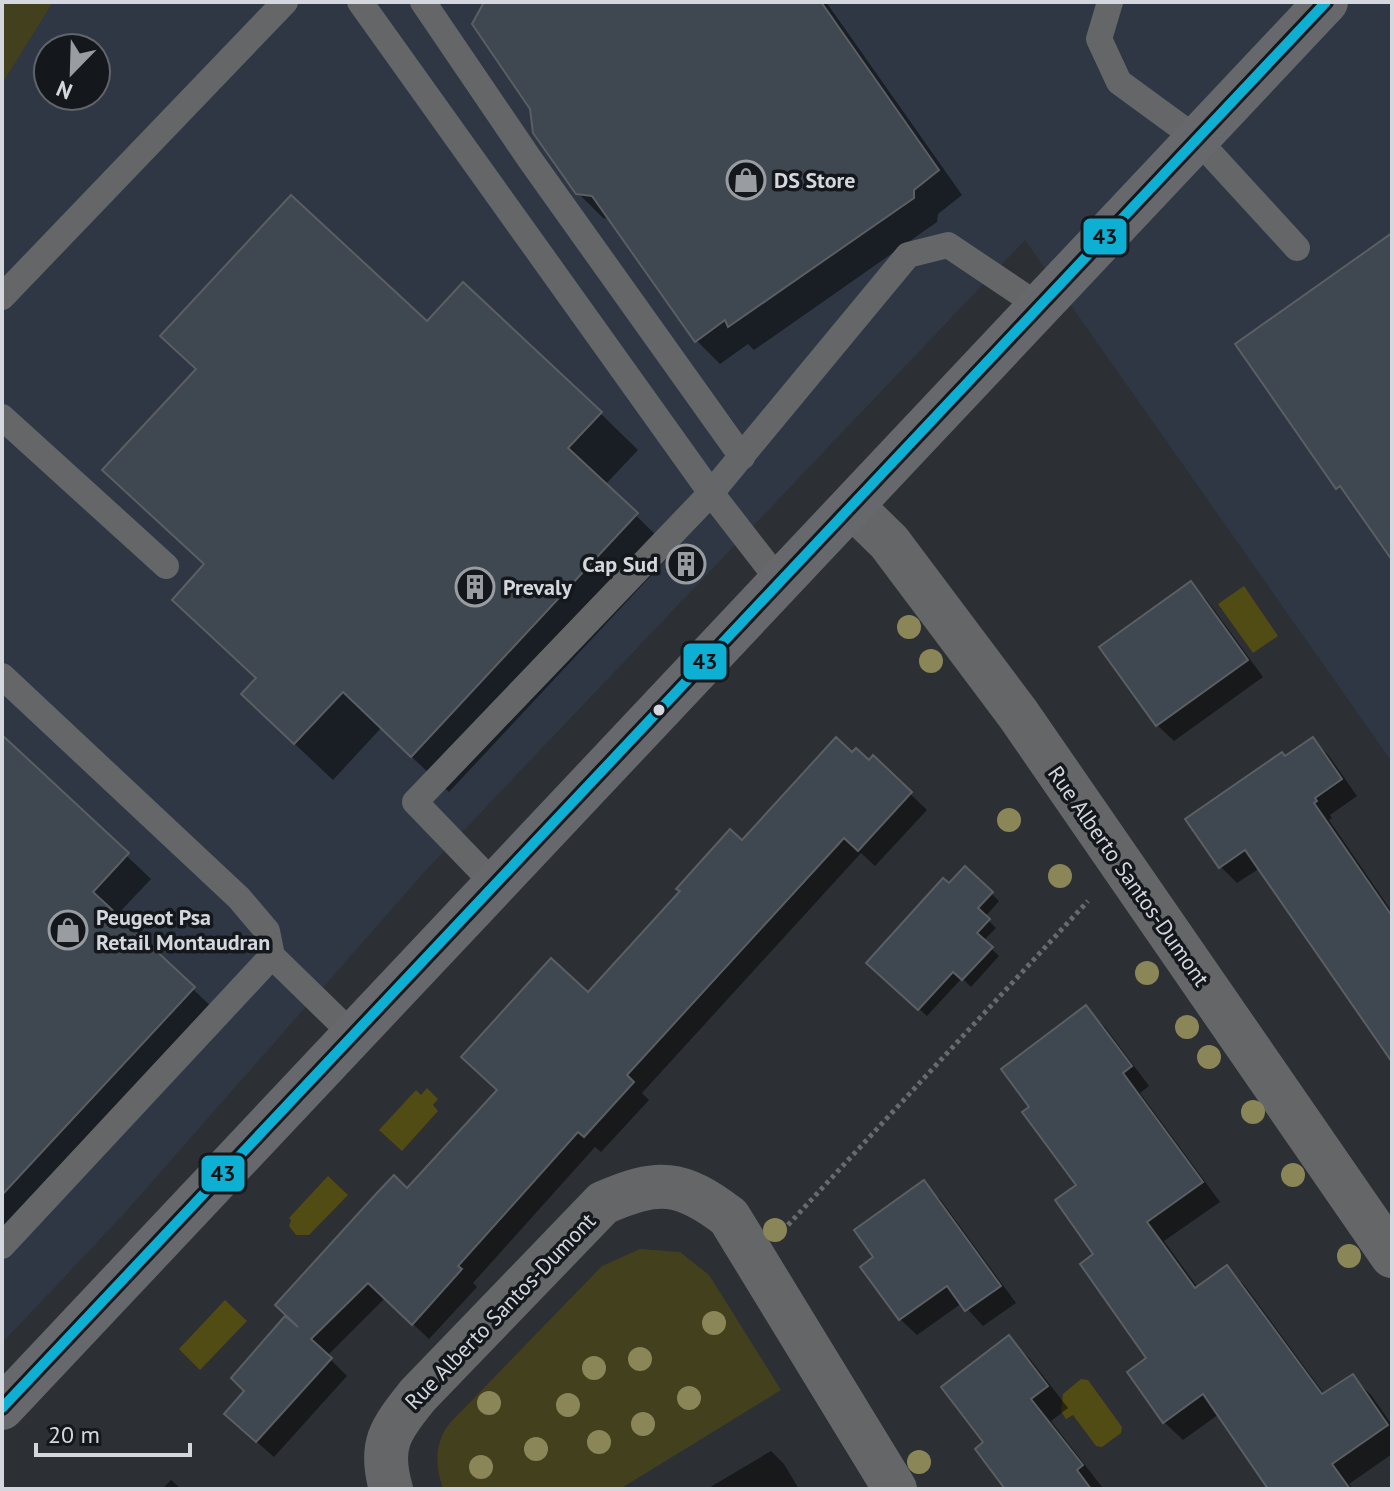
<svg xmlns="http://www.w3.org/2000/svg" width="1394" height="1491" viewBox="0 0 1394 1491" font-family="'PT Sans',sans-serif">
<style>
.built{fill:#2f3744;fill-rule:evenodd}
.green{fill:#43401e}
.water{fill:#514b14}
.shadow{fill:#0007}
.building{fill:#3f4751;stroke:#5b5e62;stroke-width:2}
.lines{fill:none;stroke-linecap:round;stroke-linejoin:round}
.path{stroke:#686a6c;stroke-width:5;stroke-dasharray:4 4;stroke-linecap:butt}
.lane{stroke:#646667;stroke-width:26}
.street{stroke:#646667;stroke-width:44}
.secondary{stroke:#66686b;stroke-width:44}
.bus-1-casing{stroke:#14171b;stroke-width:16}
.bus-1{stroke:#0dafd3;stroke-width:10}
.tree{fill:#8a8658}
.bus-dot{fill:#d4d8de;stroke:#14171b;stroke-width:3}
.labels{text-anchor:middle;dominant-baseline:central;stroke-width:7;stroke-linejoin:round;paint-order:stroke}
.poi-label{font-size:22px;font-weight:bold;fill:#d4d8de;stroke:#14171b;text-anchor:start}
.street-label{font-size:22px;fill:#d4d8de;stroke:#14171b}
.line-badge{stroke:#14171b;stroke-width:3}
.pale-badge-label{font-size:22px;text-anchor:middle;font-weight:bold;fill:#111}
</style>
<rect width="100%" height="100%" fill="#2c3034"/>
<!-- built -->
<path class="built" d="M53,2h1339v760l-367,-522 -598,629 -306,348 -119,126v-1259zM48,48h48v48h-48z"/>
<!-- green -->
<g class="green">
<path d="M2,2h51l-51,82z"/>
<path d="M640,1249l40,3 29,23 72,115 -161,99h-177c-8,-24 -9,-46 7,-66l152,-157z"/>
</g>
<!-- water -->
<g class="water">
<path d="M1244,586l34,50 -25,17 -35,-49z"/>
<path d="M427,1088l11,11 -5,6 5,6 -36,40 -23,-21 37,-40 5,5z"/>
<path d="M328,1176l20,19 -39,40h-13l-7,-9 2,-6 -2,-2z"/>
<path d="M225,1300l22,21 -47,49 -21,-21z"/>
<path d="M1081,1379l7,1 34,47 -1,6 -19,14 -6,-1 -23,-31 -7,4 -5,-8 2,-17z"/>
</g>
<!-- shadow -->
<g class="shadow">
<path d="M487,2h339l136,193 -24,19 -1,8 -183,128 -6,-6 -28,20 -24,-24 -86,-121 -7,-1 -25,-25 -46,-85z"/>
<path d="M427,324l173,89 38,37 -33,35 68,67 -224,240 -68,-64 -48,52 -52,-49 -75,-165 -64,-59 55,-136 -34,-35z"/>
<path d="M1191,584l16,16 56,77 -89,64 -17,-16z"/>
<path d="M2,738l149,141 -35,37 102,97 -216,231z"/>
<path d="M1313,739l16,17 28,40 -27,19 2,3 -3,2 63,92v149l-132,-193 -23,15 -16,-16 -33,-47z"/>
<path d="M853,755l16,8 4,-5 54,52 -52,56 -14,-13 -219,240 7,7 -48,52 -6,-5 -122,136 4,4 -48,52 -44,-41 -58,58 20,20 -73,81 -31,-27 3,-39 -13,-13 55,-62 120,-125 180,-197 154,-151z"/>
<path d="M965,868l34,33 -14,16 11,11 -13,13 16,15 -28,31 -9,-9 -35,38 -50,-46z"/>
<path d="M1086,1008l19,19 44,59 -9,7 80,109 -56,39 34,47 29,-20 18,18 80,109 28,-18 18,18 21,30v29l-43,30 4,5h-82l-52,-75 -36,26 -19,-18 -15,-63 -53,-104 -17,-69 -47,-79z"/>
<path d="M923,1183l17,16 76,104 -33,23 -21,-23 -45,32 -17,-16 -24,-62z"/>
<path d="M1009,1338l21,21 38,49 -17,13 51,66 -2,2h-91l-23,-47z"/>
<path d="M771,1451l13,13 15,25h-92z"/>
<path d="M171,1480l10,9h-19z"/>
</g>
<!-- building -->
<g class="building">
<path d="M484,2h337l118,168 -25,20v8l-186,129 -3,-7 -30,22 -103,-146 -16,-2 -43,-61 -3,-24 -58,-85z"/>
<path d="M291,195l136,126 36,-39 139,130 -34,36 70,65 -227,244 -68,-65 -49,52 -53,-50 15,-16 -84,-78 32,-36 -102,-94 94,-101 -36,-33z"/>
<path d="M1392,233v327l-52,-74 -4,3 -101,-145z"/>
<path d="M1191,581l57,79 -92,66 -57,-79z"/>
<path d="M2,735l127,118 -36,39 102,95 -193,208z"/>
<path d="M836,737l16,15 4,-4 13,12 4,-5 39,37 -54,59 -14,-13 -217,237 7,7 -50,55 -6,-5 -120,134 4,3 -50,56 -44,-42 -57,56 21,19 -76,84 -32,-28 20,-23 -13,-13 54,-62 13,11 -23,-22 101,-111 18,-19 13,13 90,-98 -36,-33 90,-99 37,34 92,-101 -4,-2 54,-60 12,11z"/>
<path d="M1313,737l29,42 -27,19 2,3 -3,2 78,113v146l-147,-212 -26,18 -34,-49 97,-67 3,4z"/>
<path d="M965,866l28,26 -15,16 12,11 -13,14 16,14 -31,33 -9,-8 -35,38 -52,-47 77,-85 6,5z"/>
<path d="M1086,1005l46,61 -9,7 80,109 -56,40 48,66 32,-23 95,129 31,-20 35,51 -56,39 18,25h-82l-65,-95 -40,29 -36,-51 19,-14 -66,-94 13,-10 -38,-54 21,-15 -54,-73 7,-5 -28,-38z"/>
<path d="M924,1180l77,106 -36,25 -18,-25 -48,34 -39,-53 13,-10 -19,-27z"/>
<path d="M1009,1335l39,51 -17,13 52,66 -6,5 14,19h-86l-30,-40 8,-7 -42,-55z"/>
</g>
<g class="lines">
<!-- path -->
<path class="path" d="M788,1225l300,-324"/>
<!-- lane -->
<g class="lane">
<path d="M360,2l351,491 197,-238 40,-10 91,61"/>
<path d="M423,2l108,159 211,296"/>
<path d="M1110,2l-11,37 20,43 78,57 100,109"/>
<path d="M2,297l283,-295"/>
<path d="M2,417l164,149"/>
<path d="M2,676l237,222 28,33 5,25"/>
<path d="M495,885l-80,-83 296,-309 69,89"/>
<path d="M2,1246l270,-290 81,79"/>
</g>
<!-- street -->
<g class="street">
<path d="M852,506l37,36 129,172 374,542"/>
<path d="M391,1489c-13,-45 0,-60 27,-94l185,-192c55,-24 78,-23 126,14l166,272"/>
</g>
<!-- secondary -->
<path class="secondary" d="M2,1408l1324,-1406"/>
<!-- bus-1 casing -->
<g class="bus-1-casing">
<path id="bus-1" d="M2,1408l1324,-1406"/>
</g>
<!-- bus-1 -->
<use href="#bus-1" class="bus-1"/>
</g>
<!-- trees -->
<g class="tree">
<circle cx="909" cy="627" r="12"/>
<circle cx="931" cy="661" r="12"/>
<circle cx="1009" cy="820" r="12"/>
<circle cx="1060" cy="876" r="12"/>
<circle cx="1147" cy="973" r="12"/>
<circle cx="1187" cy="1027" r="12"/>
<circle cx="1209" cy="1057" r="12"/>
<circle cx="1253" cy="1112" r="12"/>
<circle cx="1293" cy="1175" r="12"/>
<circle cx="775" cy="1230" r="12"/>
<circle cx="1349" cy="1256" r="12"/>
<circle cx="714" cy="1323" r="12"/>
<circle cx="640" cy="1359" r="12"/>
<circle cx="594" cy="1368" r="12"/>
<circle cx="689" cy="1398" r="12"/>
<circle cx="489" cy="1403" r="12"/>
<circle cx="568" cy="1405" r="12"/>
<circle cx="643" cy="1424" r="12"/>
<circle cx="599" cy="1442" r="12"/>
<circle cx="536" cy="1449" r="12"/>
<circle cx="919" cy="1462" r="12"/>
<circle cx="481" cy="1467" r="12"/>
</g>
<!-- icons -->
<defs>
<g id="shop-ring" transform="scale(2)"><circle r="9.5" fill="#14171b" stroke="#999da2" stroke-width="1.5"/><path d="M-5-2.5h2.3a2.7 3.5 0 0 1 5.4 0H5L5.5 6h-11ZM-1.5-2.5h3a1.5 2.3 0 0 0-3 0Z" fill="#999da2"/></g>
<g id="building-ring" transform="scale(2)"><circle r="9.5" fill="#14171b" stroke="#999da2" stroke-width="1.5"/><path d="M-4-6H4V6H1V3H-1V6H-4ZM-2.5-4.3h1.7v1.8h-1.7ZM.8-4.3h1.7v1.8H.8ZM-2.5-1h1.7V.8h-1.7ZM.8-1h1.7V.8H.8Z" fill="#999da2"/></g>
</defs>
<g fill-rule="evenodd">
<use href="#shop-ring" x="746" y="180"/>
<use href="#building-ring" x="686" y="564"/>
<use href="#building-ring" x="475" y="587"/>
<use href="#shop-ring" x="68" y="930"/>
</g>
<!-- markers -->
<circle class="bus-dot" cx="659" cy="710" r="7"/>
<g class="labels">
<!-- poi labels -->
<g class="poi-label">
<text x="774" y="180">DS Store</text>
<text x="658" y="564" text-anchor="end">Cap Sud</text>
<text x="503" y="587">Prevaly</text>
<text x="96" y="917">Peugeot Psa<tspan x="96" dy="25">Retail Montaudran</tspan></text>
</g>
<!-- street labels -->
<g class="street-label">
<text transform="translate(1129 876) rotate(55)">Rue Alberto Santos-Dumont</text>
<text transform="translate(500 1311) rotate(-46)">Rue Alberto Santos-Dumont</text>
</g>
</g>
<g class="line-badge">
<rect x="1082" y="217" width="46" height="39" rx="8" fill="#0dafd3"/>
<rect x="682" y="642" width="46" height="39" rx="8" fill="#0dafd3"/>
<rect x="200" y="1154" width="46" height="39" rx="8" fill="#0dafd3"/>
</g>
<g class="pale-badge-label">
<text x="1105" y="244">43</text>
<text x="705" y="669">43</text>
<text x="223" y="1181">43</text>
</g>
<!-- border -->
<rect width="1394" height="1491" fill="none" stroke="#d4d8de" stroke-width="8"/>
<!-- north arrow -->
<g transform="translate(72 72) rotate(203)"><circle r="38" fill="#14171b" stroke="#616469" stroke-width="2"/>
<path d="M0-6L14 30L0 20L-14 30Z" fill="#999da2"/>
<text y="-12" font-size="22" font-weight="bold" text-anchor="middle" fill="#d4d8de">N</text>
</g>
<!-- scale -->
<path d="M36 1443v12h154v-12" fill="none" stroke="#d4d8de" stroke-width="4"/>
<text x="48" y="1443" font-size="24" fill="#d4d8de" stroke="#14171b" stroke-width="6" paint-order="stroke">20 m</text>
</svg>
